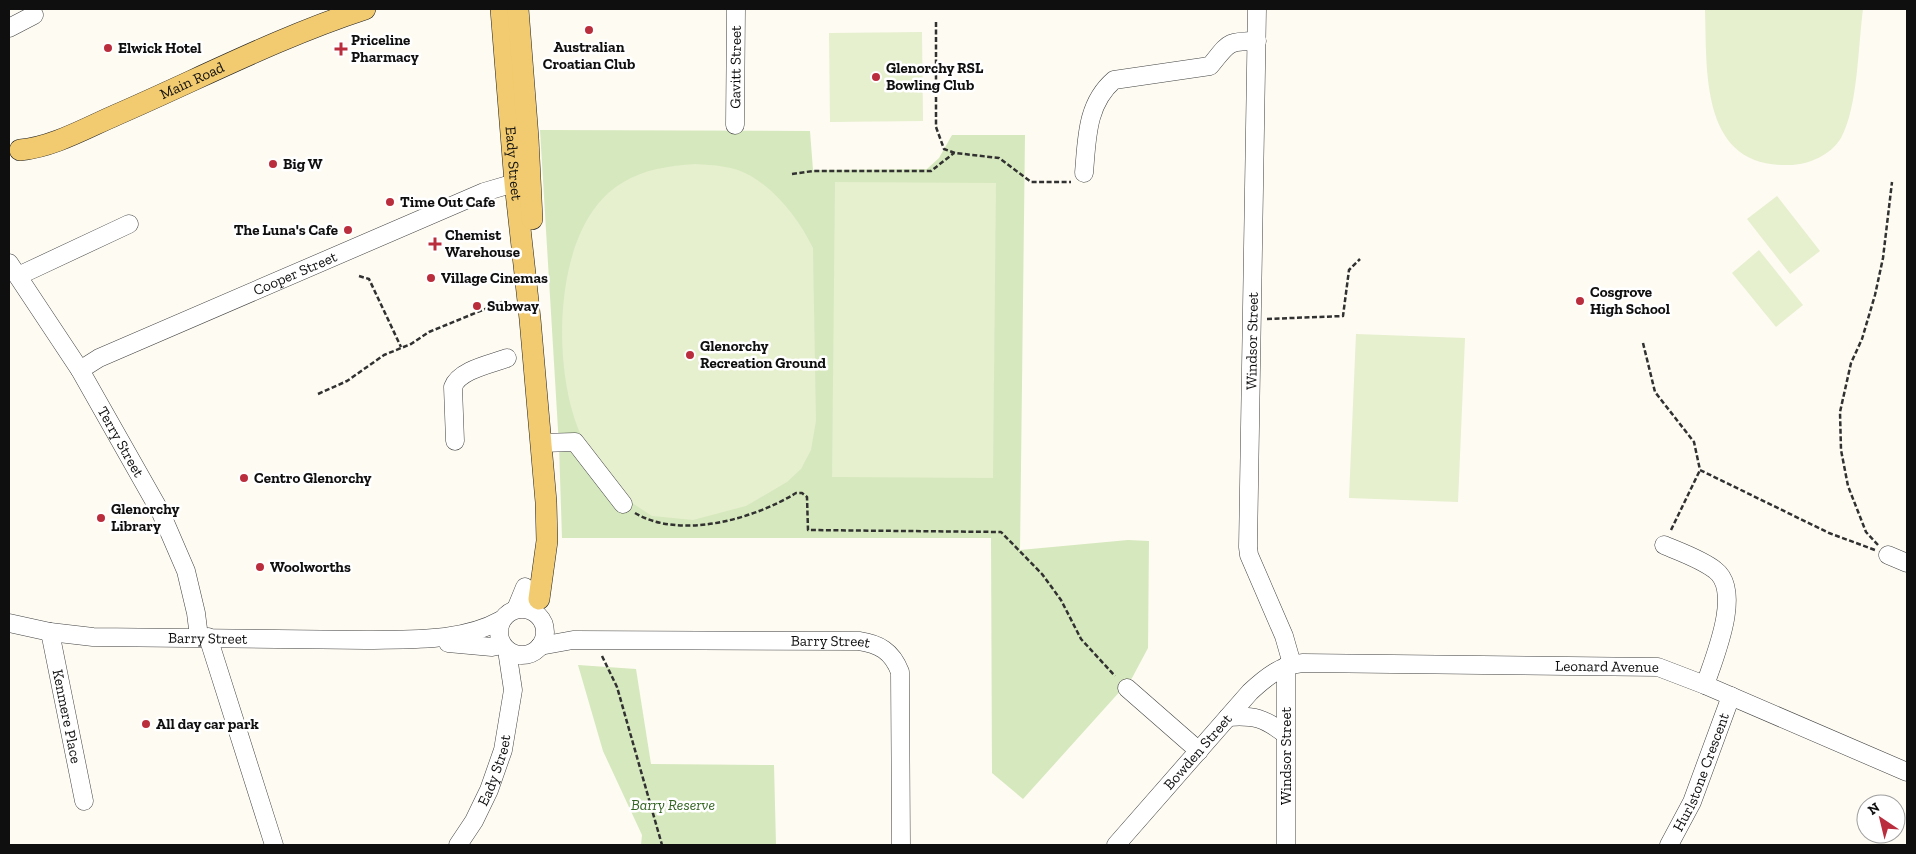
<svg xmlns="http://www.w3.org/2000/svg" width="1916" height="854" viewBox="0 0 1916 854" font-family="'Zilla Slab',serif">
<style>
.green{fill:#d6e8bd}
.pitch{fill:#e6efce}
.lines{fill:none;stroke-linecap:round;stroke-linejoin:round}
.minor-casing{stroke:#424242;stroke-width:19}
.major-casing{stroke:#202020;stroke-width:22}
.path{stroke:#313131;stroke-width:2.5;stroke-dasharray:5 2.5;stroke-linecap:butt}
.minor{stroke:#fff;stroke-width:18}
.major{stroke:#f2ca6f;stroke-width:21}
.poi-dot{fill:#ba2d3c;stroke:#fff;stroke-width:2}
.labels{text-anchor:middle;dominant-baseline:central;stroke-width:5;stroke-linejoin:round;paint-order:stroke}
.poi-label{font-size:15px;font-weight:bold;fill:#0f0f0f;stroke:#fff;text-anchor:start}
.street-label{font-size:15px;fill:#0f0f0f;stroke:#fff}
.park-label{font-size:15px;font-style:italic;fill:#346522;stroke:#fff}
</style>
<rect width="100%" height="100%" fill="#fefbf2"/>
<!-- green -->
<g class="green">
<path d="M540,130l270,1 3,39 114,-1 12,-11 13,-23h73l-5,415 108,-10 21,1 -1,107 -16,30 -109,121 -31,-26 -1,-235h-429l-3,-92z"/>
<path d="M578,665l58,4 15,95 123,1 2,80h-135l1,-10 -39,-84z"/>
</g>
<!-- pitch -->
<g class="pitch">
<path d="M1705,9h158c-5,37 -5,98 -22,129 -10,17 -33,27 -52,27 -89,3 -82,-93 -84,-156z"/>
<path d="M922,32l1,89 -93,1 -1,-89z"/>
<path d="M695,164c19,1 39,2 56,12 26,15 49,45 62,72l3,173 -5,29 -10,19 -14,13 -41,24 -53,14 -41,-4 -26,-17c-16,-21 -35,-42 -46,-66 -29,-66 -28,-209 42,-250 22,-14 47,-17 73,-19z"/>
<path d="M835,182l161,1 -3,295 -161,-1z"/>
<path d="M1777,196l43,55 -30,23 -43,-55z"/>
<path d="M1759,250l44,55 -27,22 -44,-54z"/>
<path d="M1356,334l109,4 -7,164 -109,-4z"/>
</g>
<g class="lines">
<!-- minor casing -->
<g class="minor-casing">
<g id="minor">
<path d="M1257,9l-9,538 1,8 35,81 8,28"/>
<path d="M9,28l25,-13"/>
<path id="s1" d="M735,125l1,-116"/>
<path d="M1084,173c3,-33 2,-69 30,-93l96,-14c19,-23 16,-25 47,-25"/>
<path id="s2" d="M9,263l71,107 81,143 25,58 10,42 3,24"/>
<path d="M18,276l111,-52"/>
<path id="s3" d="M80,370l19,-12 385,-166 31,-9"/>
<path d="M455,441l-2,-54c6,-17 38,-23 54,-29"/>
<path d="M540,443l35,-1 48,62"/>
<path d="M1664,545c16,7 37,14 51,25 28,21 -1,88 -10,115"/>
<path d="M1888,555l19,8"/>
<circle cx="522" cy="632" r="23"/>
<path d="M516,609l9,-22"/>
<path id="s4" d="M9,623l41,9 43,5 273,3c44,-1 96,2 135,-20"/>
<path id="s5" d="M50,632l34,169"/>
<path d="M208,637l66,208"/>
<path d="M448,643l44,4 10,-2"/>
<path id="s6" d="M540,646l33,-6 286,1c20,3 33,10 41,31l1,173"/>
<path d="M1127,688l72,63"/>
<path d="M1228,717c26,-2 36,1 57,17"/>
<path id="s7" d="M458,845l16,-24 15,-31 14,-40 10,-60 -6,-40"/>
<path id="s8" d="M1116,845l134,-153c16,-15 31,-27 53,-29l355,4 47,18 202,87"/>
<path d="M1286,845v-179"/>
<path id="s9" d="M1669,845l23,-43 39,-106"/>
</g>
</g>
<!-- major casing -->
<g class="major-casing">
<g id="major">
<path id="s10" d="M501,9l14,174 15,136 16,183 1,39 -8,58"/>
<path d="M518,9l10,129 4,81"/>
<path id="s11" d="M20,150c33,-3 66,-22 96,-35 83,-36 163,-78 249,-106"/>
</g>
</g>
<!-- path -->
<g class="path">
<path d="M936,22v105l8,22 11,4 44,5 32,24h40"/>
<path d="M792,174l21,-3h118l23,-18"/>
<path d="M359,276l10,3 32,68"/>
<path d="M1267,319l76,-3 6,-46 11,-11"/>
<path d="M1643,343l12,49 39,50 6,28 129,63 46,17"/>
<path d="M318,394l29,-13 37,-26 27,-11 18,-12 78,-32"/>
<path d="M635,513c45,27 119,6 161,-20h6l5,4 1,33 193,2 41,42 19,26 20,39 34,37"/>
<path d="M1671,530l29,-60"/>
<path d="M1878,545l-12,-13 -18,-46 -7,-36 -1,-38 11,-49 11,-24 13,-44 8,-37 9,-76"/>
<path d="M602,656l15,31 45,158"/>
</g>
<!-- minor -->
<use href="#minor" class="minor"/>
<!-- major -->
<use href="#major" class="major"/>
</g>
<!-- markers -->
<g class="poi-dot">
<circle cx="589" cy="30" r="5"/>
<circle cx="108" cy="48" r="5"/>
<path d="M338.5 41.5h5v5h5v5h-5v5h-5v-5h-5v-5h5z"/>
<circle cx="876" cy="77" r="5"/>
<circle cx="273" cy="164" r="5"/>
<circle cx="390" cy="202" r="5"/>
<circle cx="348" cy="230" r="5"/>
<path d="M432.5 236.5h5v5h5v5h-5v5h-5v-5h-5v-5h5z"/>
<circle cx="431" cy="278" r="5"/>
<circle cx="1580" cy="301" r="5"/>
<circle cx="477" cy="306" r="5"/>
<circle cx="690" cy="355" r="5"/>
<circle cx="244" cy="478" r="5"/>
<circle cx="101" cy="518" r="5"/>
<circle cx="260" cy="567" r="5"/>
<circle cx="146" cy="724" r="5"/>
</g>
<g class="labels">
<!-- poi labels -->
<g class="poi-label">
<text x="351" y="40">Priceline<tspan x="351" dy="17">Pharmacy</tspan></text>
<text x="589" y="47" text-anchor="middle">Australian<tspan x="589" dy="17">Croatian Club</tspan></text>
<text x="118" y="48">Elwick Hotel</text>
<text x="886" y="68">Glenorchy RSL<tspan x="886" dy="17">Bowling Club</tspan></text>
<text x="283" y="164">Big W</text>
<text x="400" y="202">Time Out Cafe</text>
<text x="338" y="230" text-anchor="end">The Luna's Cafe</text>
<text x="445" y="235">Chemist<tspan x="445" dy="17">Warehouse</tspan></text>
<text x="441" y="278">Village Cinemas</text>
<text x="1590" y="292">Cosgrove<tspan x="1590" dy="17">High School</tspan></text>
<text x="487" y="306">Subway</text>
<text x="700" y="346">Glenorchy<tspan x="700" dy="17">Recreation Ground</tspan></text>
<text x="254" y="478">Centro Glenorchy</text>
<text x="111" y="509">Glenorchy<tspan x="111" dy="17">Library</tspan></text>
<text x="270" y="567">Woolworths</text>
<text x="156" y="724">All day car park</text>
</g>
<!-- street labels -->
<g class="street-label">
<text stroke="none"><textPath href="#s1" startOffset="58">Gavitt Street</textPath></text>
<text stroke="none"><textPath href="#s11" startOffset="186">Main Road</textPath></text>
<text stroke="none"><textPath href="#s10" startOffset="155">Eady Street</textPath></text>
<text stroke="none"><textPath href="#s3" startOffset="236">Cooper Street</textPath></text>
<text transform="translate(1252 341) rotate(-89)">Windsor Street</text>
<text stroke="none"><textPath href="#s2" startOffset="211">Terry Street</textPath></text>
<text stroke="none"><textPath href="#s4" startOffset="200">Barry Street</textPath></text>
<text stroke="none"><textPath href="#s6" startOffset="291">Barry Street</textPath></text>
<text stroke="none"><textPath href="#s8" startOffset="569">Leonard Avenue</textPath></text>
<text stroke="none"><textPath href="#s5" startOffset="86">Kenmere Place</textPath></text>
<text stroke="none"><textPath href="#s8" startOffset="124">Bowden Street</textPath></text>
<text transform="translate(1286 756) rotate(-90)">Windsor Street</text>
<text stroke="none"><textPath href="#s7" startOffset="84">Eady Street</textPath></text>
<text stroke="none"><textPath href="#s9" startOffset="80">Hurlstone Crescent</textPath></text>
</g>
<!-- park labels -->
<g class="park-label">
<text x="673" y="805">Barry Reserve</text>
</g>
</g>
<!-- border -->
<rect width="1916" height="854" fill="none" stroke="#0f0f0f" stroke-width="20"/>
<!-- north arrow -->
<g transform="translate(1881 819) rotate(325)"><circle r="24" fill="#ffffff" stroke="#9f9f9f"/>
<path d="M0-4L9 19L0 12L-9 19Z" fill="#ba2d3c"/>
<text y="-8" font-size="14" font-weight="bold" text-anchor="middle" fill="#0f0f0f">N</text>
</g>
</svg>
